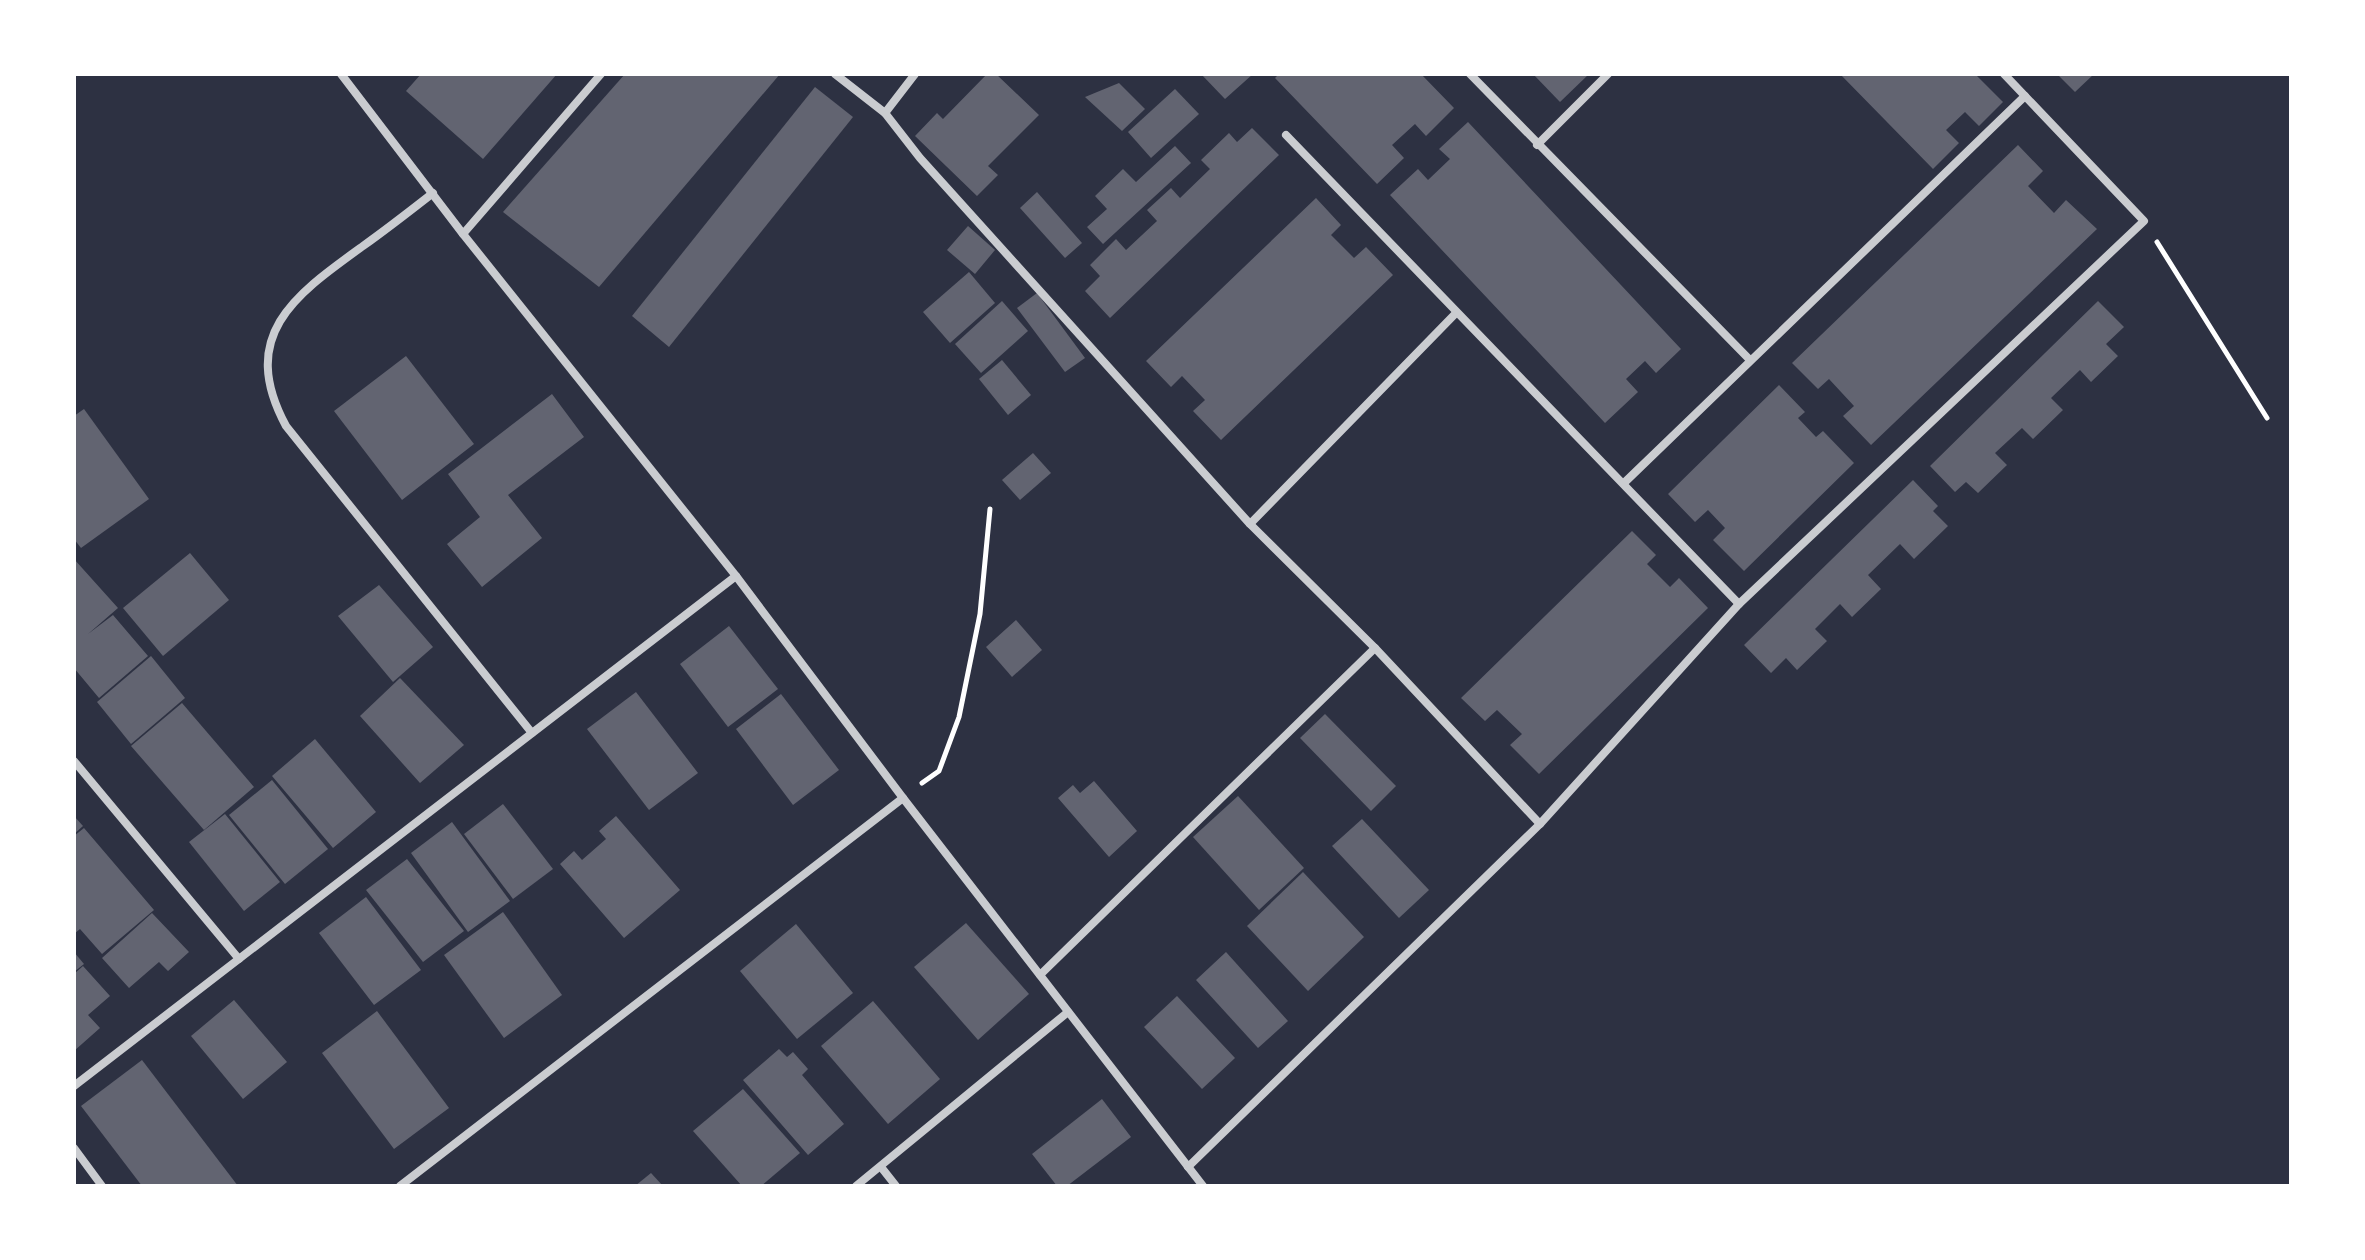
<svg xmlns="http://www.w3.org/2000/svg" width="2365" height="1260" viewBox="0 0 2365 1260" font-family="Quicksand,sans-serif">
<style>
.building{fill:#626471}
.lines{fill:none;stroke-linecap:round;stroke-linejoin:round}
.path{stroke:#fff;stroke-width:5}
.minor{stroke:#caccd0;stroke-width:8}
</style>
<rect width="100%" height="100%" fill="#2d3142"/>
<!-- building -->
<g class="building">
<path d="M421,74h136l-74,85 -77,-68z"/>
<path d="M625,74h155l-181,213 -96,-75z"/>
<path d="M987,74h9l43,41 -51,51 10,9 -21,21 -62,-60 22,-23 6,6z"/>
<path d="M1201,74h52l-28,25z"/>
<path d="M1279,74h142l33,34 -28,28 -11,-12 -23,21 12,13 -27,26 -102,-106z"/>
<path d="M1533,74h56l-29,28z"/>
<path d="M1840,74h135l28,28 -24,24 -14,-14 -19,18 13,13 -26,26z"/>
<path d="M2057,74h37l-19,18z"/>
<path d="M1119,83l26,26 -23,22 -37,-34z"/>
<path d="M815,87l38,30 -184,230 -37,-31z"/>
<path d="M1175,89l24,25 -48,44 -23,-26z"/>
<path d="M1468,122l213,227 -25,24 -11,-12 -19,18 12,13 -33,31 -215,-228 28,-26 10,11 22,-21 -11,-10z"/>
<path d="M1252,128l27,27 -169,163 -25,-27 15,-15 -10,-11 26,-26 10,11 31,-29 -10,-11 24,-22 9,10 30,-29 -9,-9 28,-27 8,9z"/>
<path d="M2018,145l25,26 -15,15 26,27 12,-13 31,29 -226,216 -28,-29 11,-10 -25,-27 -11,10 -26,-26z"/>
<path d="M1175,146l16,17 -88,81 -16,-17 20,-18 -12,-13 28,-27 13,13z"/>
<path d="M1037,192l45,51 -17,15 -45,-50z"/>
<path d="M1316,198l25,27 -10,10 23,23 12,-11 27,28 -172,165 -28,-29 12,-11 -23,-24 -11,11 -25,-26z"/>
<path d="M968,226l27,24 -20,24 -28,-24z"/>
<path d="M969,272l26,31 -45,40 -27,-31z"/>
<path d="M1037,293l48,65 -20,14 -48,-64z"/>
<path d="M1002,301l26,30 -47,42 -26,-29z"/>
<path d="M2098,301l26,26 -18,17 12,12 -27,26 -11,-12 -29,28 12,12 -30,29 -11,-11 -27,25 12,12 -29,28 -12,-11 -11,10 -25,-26z"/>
<path d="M406,356l68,88 -72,56 -68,-89z"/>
<path d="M1002,360l29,35 -23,20 -29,-36z"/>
<path d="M1779,385l26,27 -7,6 18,19 7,-6 31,32 -110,108 -31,-31 12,-12 -17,-18 -13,12 -27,-28z"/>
<path d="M552,394l32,43 -76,58 34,43 -60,49 -35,-43 33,-27 -32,-43z"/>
<path d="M84,409l65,90 -68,49 -7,-9v-123z"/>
<path d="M1033,453l18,20 -31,27 -18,-20z"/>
<path d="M1913,480l25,26 -5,5 15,15 -34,33 -14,-15 -32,31 13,14 -29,28 -12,-13 -25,25 12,12 -30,29 -11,-12 -15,15 -27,-28z"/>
<path d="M1632,531l24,24 -9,9 23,23 9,-9 29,30 -169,166 -29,-29 12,-11 -25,-24 -12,11 -24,-23z"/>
<path d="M190,553l39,47 -66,56 -40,-48z"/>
<path d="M74,559l44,49 -30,26 25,-19 35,41 -49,42 -25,-30z"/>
<path d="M379,585l54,62 -40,35 -55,-66z"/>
<path d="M1016,620l26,30 -30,27 -26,-30z"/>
<path d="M729,626l49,63 -50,38 -48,-63z"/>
<path d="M151,656l34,42 -54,46 -34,-42z"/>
<path d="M400,678l64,67 -44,38 -60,-67z"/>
<path d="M636,692l62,81 -49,37 -62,-81z"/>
<path d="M781,694l58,76 -46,35 -57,-76z"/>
<path d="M182,703l72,84 -50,43 -73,-84z"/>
<path d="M1325,714l71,72 -25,25 -71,-73z"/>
<path d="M315,739l61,73 -43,36 -61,-72z"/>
<path d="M272,780l56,69 -43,35 -56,-69z"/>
<path d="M1094,781l43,50 -28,26 -51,-59 15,-13 7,8z"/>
<path d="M1238,796l66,72 -45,42 -66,-73z"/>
<path d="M503,804l50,65 -40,30 -49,-65z"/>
<path d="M225,814l55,68 -36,29 -55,-69z"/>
<path d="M74,816l9,10 -9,8z"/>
<path d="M616,816l64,74 -56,48 -64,-74 14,-13 8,9 24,-21 -7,-8z"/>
<path d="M1362,819l67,71 -30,28 -67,-72z"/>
<path d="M452,822l58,79 -42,31 -57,-79z"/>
<path d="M84,828l70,82 -52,44 -22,-25 -6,5v-98z"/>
<path d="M407,859l57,72 -41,31 -57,-72z"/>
<path d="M1303,872l61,65 -56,54 -61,-65z"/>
<path d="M366,897l55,73 -47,35 -55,-72z"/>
<path d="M503,912l59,83 -58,43 -60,-83z"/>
<path d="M152,913l37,39 -21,19 -9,-9 -30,26 -27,-30z"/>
<path d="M966,923l63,71 -51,46 -64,-73z"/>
<path d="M796,924l57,69 -56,46 -57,-68z"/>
<path d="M74,952l10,12 -10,8z"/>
<path d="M1226,952l62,69 -30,27 -62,-68z"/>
<path d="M83,966l27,30 -22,19 12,13 -26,23v-77z"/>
<path d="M1177,996l58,62 -33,31 -58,-62z"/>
<path d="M234,1000l53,62 -44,37 -52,-63z"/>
<path d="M873,1001l67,78 -52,45 -67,-78z"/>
<path d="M377,1011l72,97 -55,41 -72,-96z"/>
<path d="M779,1049l8,8 6,-5 15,17 -6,6 42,49 -36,31 -65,-75z"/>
<path d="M142,1060l96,126h-96l-61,-80z"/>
<path d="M743,1089l57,64 -39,33h-19l-49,-55z"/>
<path d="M1102,1099l29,38 -64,49h-10l-25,-32z"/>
<path d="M651,1173l12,13h-28z"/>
</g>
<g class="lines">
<!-- path -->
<g class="path">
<path d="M2157,242l110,176"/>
<path d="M922,783l17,-12 20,-54 21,-103 10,-105"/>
</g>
<!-- minor -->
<g class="minor">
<path d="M341,74l122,160 273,342 167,222 300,388"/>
<path d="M835,74l50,39 35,45 330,366 125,124 165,176"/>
<path d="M1470,74l280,286"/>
<path d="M885,113l30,-39"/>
<path d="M1286,135l453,469"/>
<path d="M1537,145l71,-71"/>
<path d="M433,193c-23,18 -46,36 -70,53 -68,49 -126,89 -77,180l246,307"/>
<path d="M463,234l138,-160"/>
<path d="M1624,483l401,-387"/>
<path d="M1250,524l206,-211"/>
<path d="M74,761l165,198"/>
<path d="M1040,975l335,-327"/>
<path d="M74,1086l662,-510"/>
<path d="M74,1148l28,38"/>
<path d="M881,1167l15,19"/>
<path d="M1188,1167l352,-343 199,-220 405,-383 -140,-147"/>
<path d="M400,1186l503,-388"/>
<path d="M856,1186l212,-174"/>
</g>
</g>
<!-- border -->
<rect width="2365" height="1260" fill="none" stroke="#ffffff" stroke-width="152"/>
</svg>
